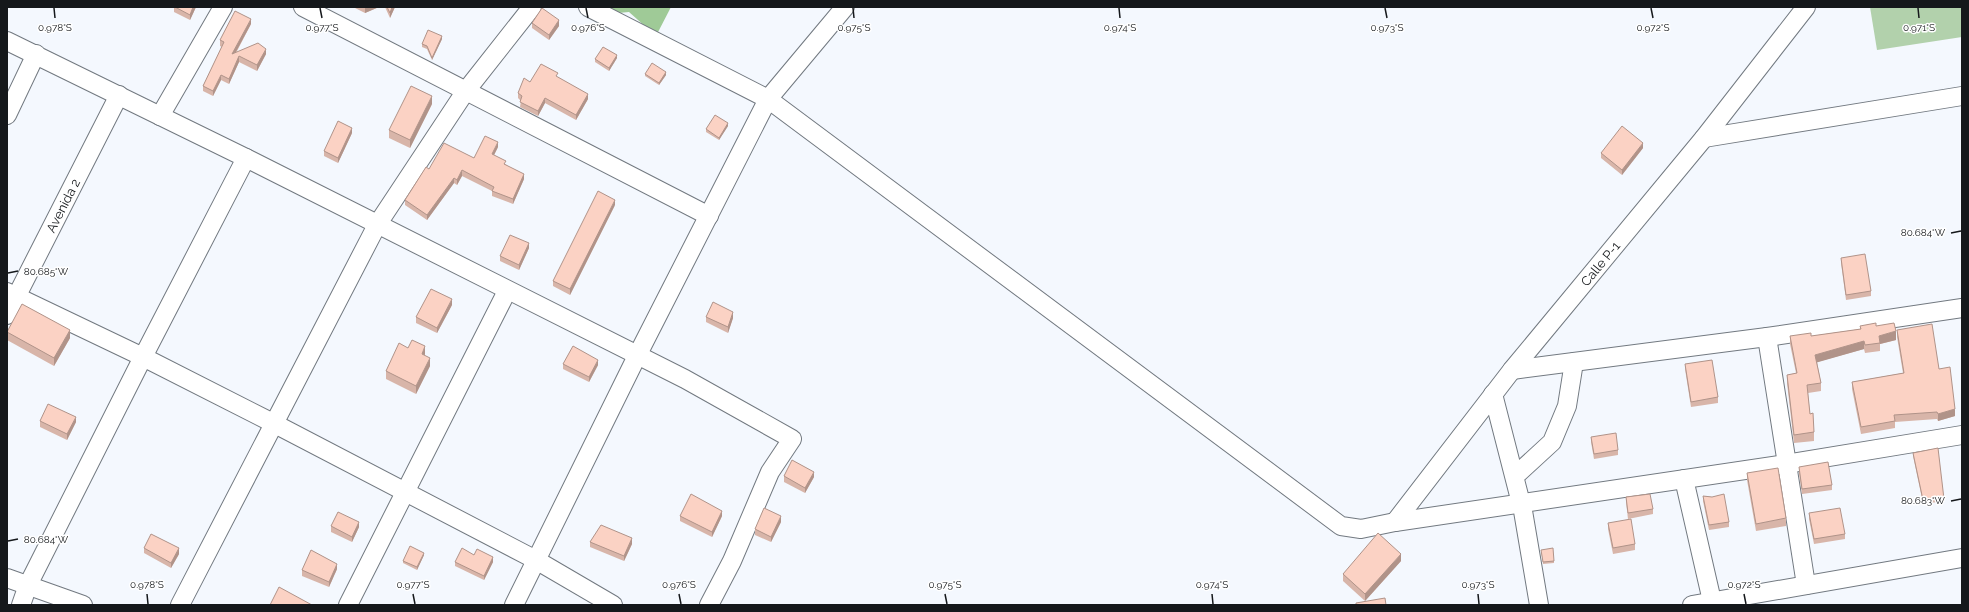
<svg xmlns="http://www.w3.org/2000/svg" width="1969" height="612" viewBox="0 0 1969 612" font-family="Raleway,sans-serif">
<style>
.green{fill:#b2d1ac}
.forest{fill:#9fca97}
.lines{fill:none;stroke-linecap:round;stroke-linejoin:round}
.minor-casing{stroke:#727980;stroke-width:20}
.minor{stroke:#fff;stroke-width:18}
.wall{fill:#d8b5a9}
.shaded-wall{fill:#b09389}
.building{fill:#fbd2c4;stroke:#b09389}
.ticks{fill:none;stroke:#15181b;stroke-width:1.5}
.labels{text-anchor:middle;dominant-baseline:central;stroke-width:3;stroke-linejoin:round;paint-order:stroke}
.street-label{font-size:13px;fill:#15181b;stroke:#fff}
.ticks-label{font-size:10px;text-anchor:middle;fill:#15181b;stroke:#fff;stroke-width:3;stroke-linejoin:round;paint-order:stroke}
</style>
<rect width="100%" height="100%" fill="#f4f8fe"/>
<!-- green -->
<path class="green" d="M1870,7h92v30l-85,13z"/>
<!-- forest -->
<path class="forest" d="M611,7h60l-15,29 -27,-24 -22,2z"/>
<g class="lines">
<!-- minor casing -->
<g class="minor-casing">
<g id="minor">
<path d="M303,7l406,209"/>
<path d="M588,7l180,92 573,427 20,3 34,-7 391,-58 176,-29"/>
<path d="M7,41l239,117 439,221 107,60 -22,33 -38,89 -23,44"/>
<path d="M7,115l29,-61"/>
<path d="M160,116l63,-109"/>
<path d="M1704,138l258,-42"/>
<path d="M7,292l136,65 130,66 263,137 77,45"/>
<path id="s1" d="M7,315l112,-220"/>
<path d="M1767,337l39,248"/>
<path d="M1512,370l255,-33 195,-29"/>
<path d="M1493,394l30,117 16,94"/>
<path d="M1515,476l37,-34 15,-36 7,-44"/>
<path d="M1684,479l28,122"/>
<path id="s2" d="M1395,522l117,-152 192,-232 102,-131"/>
<path d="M7,578l76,27"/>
<path d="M21,605l7,-20 115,-228 103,-199"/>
<path d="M180,605l197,-380 88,-133 67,-85"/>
<path d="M348,605l159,-314"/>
<path d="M514,605l123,-249 131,-257 77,-92"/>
<path d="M1692,605l270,-47"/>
</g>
</g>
<!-- minor -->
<use href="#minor" class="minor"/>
</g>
<!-- wall -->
<g class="wall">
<path d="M174,7h22l-6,13 -16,-8z"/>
<path d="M353,7h26l-14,6z"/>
<path d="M385,7h10l-5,11z"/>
<path d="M532,23l27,3 -10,14 -17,-12z"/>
<path d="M251,24l-15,29 30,1 -9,17 -18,-9 -10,22 -8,-4 -8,16 -10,-5v-5l19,-39 -2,-1v-6z"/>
<path d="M442,39l-10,21 -5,-11 -5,-2v-3z"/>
<path d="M617,58l-8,13 -14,-9v-3z"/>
<path d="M645,74l21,1 -7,10 -14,-9z"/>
<path d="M558,77l30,22 -12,21 -31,-17 -7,13 -18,-9 1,-6 -3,-3v-5l12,-11z"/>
<path d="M432,104l-22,44 -21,-10v-8z"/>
<path d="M728,126l-9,14 -13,-8v-3z"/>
<path d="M352,133l-14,30 -14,-7v-5z"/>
<path d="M498,147l-4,8 30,24 -11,25 -21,-8v-5l-30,-15 -5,9 -3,-2 -27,37 -22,-15v-5l24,-31 45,-11z"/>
<path d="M1643,148l-21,27 -21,-17v-5z"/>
<path d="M615,205l-45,90 -17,-9v-5z"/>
<path d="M529,248l-10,22 -19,-9v-5z"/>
<path d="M1841,258l30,33v5l-25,4 -5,-37z"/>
<path d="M452,305l-15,28 -21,-10v-6z"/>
<path d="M706,317l27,1 -5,15 -22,-11z"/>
<path d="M1860,326h16l20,14 -16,4v7l-15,2 -1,-4 -47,13 4,21v8l-13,2 2,21 4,18v9l-20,2 -7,-60v-8l9,-2 -6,-29v-8h21l49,-7z"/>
<path d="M1897,330l42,39 16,47 -17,5 -1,-2 -42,3v6l-34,6 -9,-45v-7l51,-9 -6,-36z"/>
<path d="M7,331l63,7 -16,28 -47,-26z"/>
<path d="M408,348l17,6 -1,2 6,10 -14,28 -30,-15v-8z"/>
<path d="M563,364l35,1 -9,17 -26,-13z"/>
<path d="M1685,364l33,33v6l-27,4 -6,-38z"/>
<path d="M40,421l36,1 -9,18 -27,-13z"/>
<path d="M1591,437l27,13v5l-24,4 -3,-17z"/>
<path d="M1913,453l31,46v3l-21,1 -10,-47z"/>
<path d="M1799,467l33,18v5l-30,4 -3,-21z"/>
<path d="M1747,473l39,45v8l-30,5 -9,-51z"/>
<path d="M784,476l30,1 -9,16 -21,-11z"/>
<path d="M1703,496l9,1 17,25v5l-20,3 -6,-29z"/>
<path d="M1626,497l27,12v5l-25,5 -2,-17z"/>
<path d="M1809,513l36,21v5l-31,5 -5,-25z"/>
<path d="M680,516h42l-10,21 -32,-16z"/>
<path d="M781,522l-10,20 -16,-7v-6z"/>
<path d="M1608,523l27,21v6l-22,4 -5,-25z"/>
<path d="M331,526l28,1 -7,15 -21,-10z"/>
<path d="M590,542l42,2 -8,17 -34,-14z"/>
<path d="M144,548l35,6 -8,14 -27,-15z"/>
<path d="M1541,550l13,11v2l-11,1z"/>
<path d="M424,555l-7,15 -14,-7v-2z"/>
<path d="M1401,561l-36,40 -22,-20v-7z"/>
<path d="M455,562h38l-9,18 -29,-14z"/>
<path d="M337,569l-8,18 -27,-11v-6z"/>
</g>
<!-- shaded-wall -->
<g class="shaded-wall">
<path d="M193,7h3l-6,13v-5z"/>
<path d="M366,7h13l-14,6v-5z"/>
<path d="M392,7h3l-5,11v-5z"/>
<path d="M251,19v5l-19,35v-5z"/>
<path d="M559,20v6l-10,14v-5z"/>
<path d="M442,36v3l-10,21v-2z"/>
<path d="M266,49v5l-9,17v-6z"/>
<path d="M617,55v3l-8,13v-3z"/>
<path d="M239,56v6l-10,22v-5z"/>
<path d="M666,72v3l-7,10v-2z"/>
<path d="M221,75v5l-8,16v-5z"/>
<path d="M588,94v5l-12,21v-5z"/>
<path d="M432,96v8l-22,44v-8z"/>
<path d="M545,98v5l-7,13v-5z"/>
<path d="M728,123v3l-9,14v-2z"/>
<path d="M352,128v5l-14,30v-5z"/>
<path d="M498,142v5l-6,12v-5z"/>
<path d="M1643,143v5l-21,27v-5z"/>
<path d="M462,170v6l-5,9v-5z"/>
<path d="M524,174v5l-11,25v-5z"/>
<path d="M454,178v5l-27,37v-5z"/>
<path d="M615,200v5l-45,90v-6z"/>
<path d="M529,243v5l-10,22v-5z"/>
<path d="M452,299v6l-15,28v-5z"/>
<path d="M733,312v6l-5,15v-6z"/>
<path d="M70,330v8l-16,28v-8z"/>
<path d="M1896,331v9l-16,4 -1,-8z"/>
<path d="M1864,341v8l-49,14v-8z"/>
<path d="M425,346v8l-3,8v-8z"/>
<path d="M430,358v8l-14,28v-8z"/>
<path d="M598,360v5l-9,17v-5z"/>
<path d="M1955,409v7l-17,5v-7z"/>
<path d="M76,417v5l-9,18v-6z"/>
<path d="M814,472v5l-9,16v-5z"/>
<path d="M722,511v5l-10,21v-5z"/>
<path d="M781,516v6l-10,20v-5z"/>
<path d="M359,522v5l-7,15v-5z"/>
<path d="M632,538v6l-8,17v-5z"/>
<path d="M179,548v6l-8,14v-5z"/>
<path d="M424,553v2l-7,15v-3z"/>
<path d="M1401,554v7l-36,40v-7z"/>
<path d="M493,557v5l-9,18v-4z"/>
<path d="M337,564v5l-8,18v-5z"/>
</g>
<!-- building -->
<g class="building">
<path d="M175,7h18l-3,8z"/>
<path d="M387,7h5l-2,6z"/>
<path d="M542,8l17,12 -10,15 -17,-12z"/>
<path d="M235,11l16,8 -19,35 26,-11 8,6 -9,16 -18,-9 -10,23 -8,-4 -8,16 -10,-5 21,-44 -4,-2z"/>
<path d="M428,30l14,6 -10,22 -5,-12 -5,-2z"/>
<path d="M603,47l14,8 -8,13 -14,-9z"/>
<path d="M652,63l14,9 -7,11 -14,-9z"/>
<path d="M541,64l17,9 -2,3 32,18 -12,21 -31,-17 -7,13 -18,-9 2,-6 -4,-3 6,-15 6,4z"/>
<path d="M411,86l21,10 -22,44 -21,-10z"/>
<path d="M715,115l13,8 -9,15 -13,-9z"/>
<path d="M338,121l14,7 -14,30 -14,-7z"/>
<path d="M1622,126l21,17 -21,27 -21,-17z"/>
<path d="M485,136l13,6 -6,12 14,7 -2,3 20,10 -11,25 -21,-8 2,-4 -32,-17 -5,10 -3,-2 -27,37 -22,-15 21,-33 3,2 15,-26 30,15z"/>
<path d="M598,191l17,9 -45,89 -17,-8z"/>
<path d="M510,235l19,8 -10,22 -19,-9z"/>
<path d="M1865,254l6,37 -25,4 -5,-37z"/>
<path d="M431,289l21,10 -15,29 -21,-11z"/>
<path d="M713,302l20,10 -5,15 -22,-10z"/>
<path d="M22,304l48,26 -16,28 -47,-26z"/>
<path d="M1876,323v3l18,-3 2,8 -17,5 1,7 -15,2 -1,-4 -49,14 6,28 -14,2 3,29 3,-1 1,19 -20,3 -7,-60 10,-2 -7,-37 21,-3v3l50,-7 -1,-3z"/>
<path d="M1932,324l7,45 11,-2 5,42 -17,5 -1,-2 -43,3 1,6 -34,6 -9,-45 52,-9 -7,-43z"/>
<path d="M412,340l13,6 -3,8 8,4 -14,28 -30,-15 13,-28 9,5z"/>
<path d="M573,346l25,14 -9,17 -26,-13z"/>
<path d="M1712,360l6,37 -27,5 -6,-38z"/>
<path d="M48,404l28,13 -9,17 -27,-13z"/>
<path d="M1616,433l2,17 -24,4 -3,-17z"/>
<path d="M1938,448l6,51 -21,1 -10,-47z"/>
<path d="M792,460l22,12 -9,16 -21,-12z"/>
<path d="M1828,462l4,23 -30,4 -3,-22z"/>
<path d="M1778,468l8,50 -30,6 -9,-51z"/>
<path d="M691,494l31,17 -10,21 -32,-16z"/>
<path d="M1650,494l3,15 -25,4 -2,-16z"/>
<path d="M1724,494l5,28 -20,3 -6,-29 9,1z"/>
<path d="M764,508l17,8 -10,21 -16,-8z"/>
<path d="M1840,508l5,26 -31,5 -5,-26z"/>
<path d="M338,512l21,10 -7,15 -21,-11z"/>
<path d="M1631,519l4,25 -22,4 -5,-25z"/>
<path d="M601,525l31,13 -8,18 -34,-14z"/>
<path d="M1378,533l23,21 -36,40 -22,-20z"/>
<path d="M151,534l28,14 -8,15 -27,-15z"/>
<path d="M410,546l14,7 -7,14 -14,-6z"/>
<path d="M462,548l12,7 3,-6 16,8 -9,19 -29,-14z"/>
<path d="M1553,548l1,13 -11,1 -2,-12z"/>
<path d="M311,550l26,14 -8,18 -27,-12z"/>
<path d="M279,587l33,18h-42z"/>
<path d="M1385,598l1,7h-30v-2z"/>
</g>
<!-- ticks -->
<path class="ticks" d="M54,8l1,10M320,8l2,10M586,8l2,10M853,8l1,10M1119,8l1,10M1385,8l2,10M1651,8l2,10M1918,8l1,10M1951,233l10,-2M8,273l10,-2M1951,501l10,-2M8,541l10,-2M147,594l1,10M413,594l2,10M679,594l2,10M945,594l2,10M1212,594l1,10M1478,594l1,10M1744,594l2,10"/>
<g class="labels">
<!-- street labels -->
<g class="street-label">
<text stroke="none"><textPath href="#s1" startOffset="123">Avenida 2</textPath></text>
<text stroke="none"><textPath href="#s2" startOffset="330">Calle P-1</textPath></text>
</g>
</g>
<g class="ticks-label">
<text x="55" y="31">0.978°S</text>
<text x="322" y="31">0.977°S</text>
<text x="588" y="31">0.976°S</text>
<text x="854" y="31">0.975°S</text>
<text x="1120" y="31">0.974°S</text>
<text x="1387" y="31">0.973°S</text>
<text x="1653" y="31">0.972°S</text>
<text x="1919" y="31">0.971°S</text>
<text x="1923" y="236">80.684°W</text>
<text x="46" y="275">80.685°W</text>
<text x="1923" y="504">80.683°W</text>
<text x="46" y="543">80.684°W</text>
<text x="147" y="588">0.978°S</text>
<text x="413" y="588">0.977°S</text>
<text x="679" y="588">0.976°S</text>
<text x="945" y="588">0.975°S</text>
<text x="1212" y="588">0.974°S</text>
<text x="1478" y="588">0.973°S</text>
<text x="1744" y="588">0.972°S</text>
</g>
<!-- border -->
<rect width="1969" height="612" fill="none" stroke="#15181b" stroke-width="16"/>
</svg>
